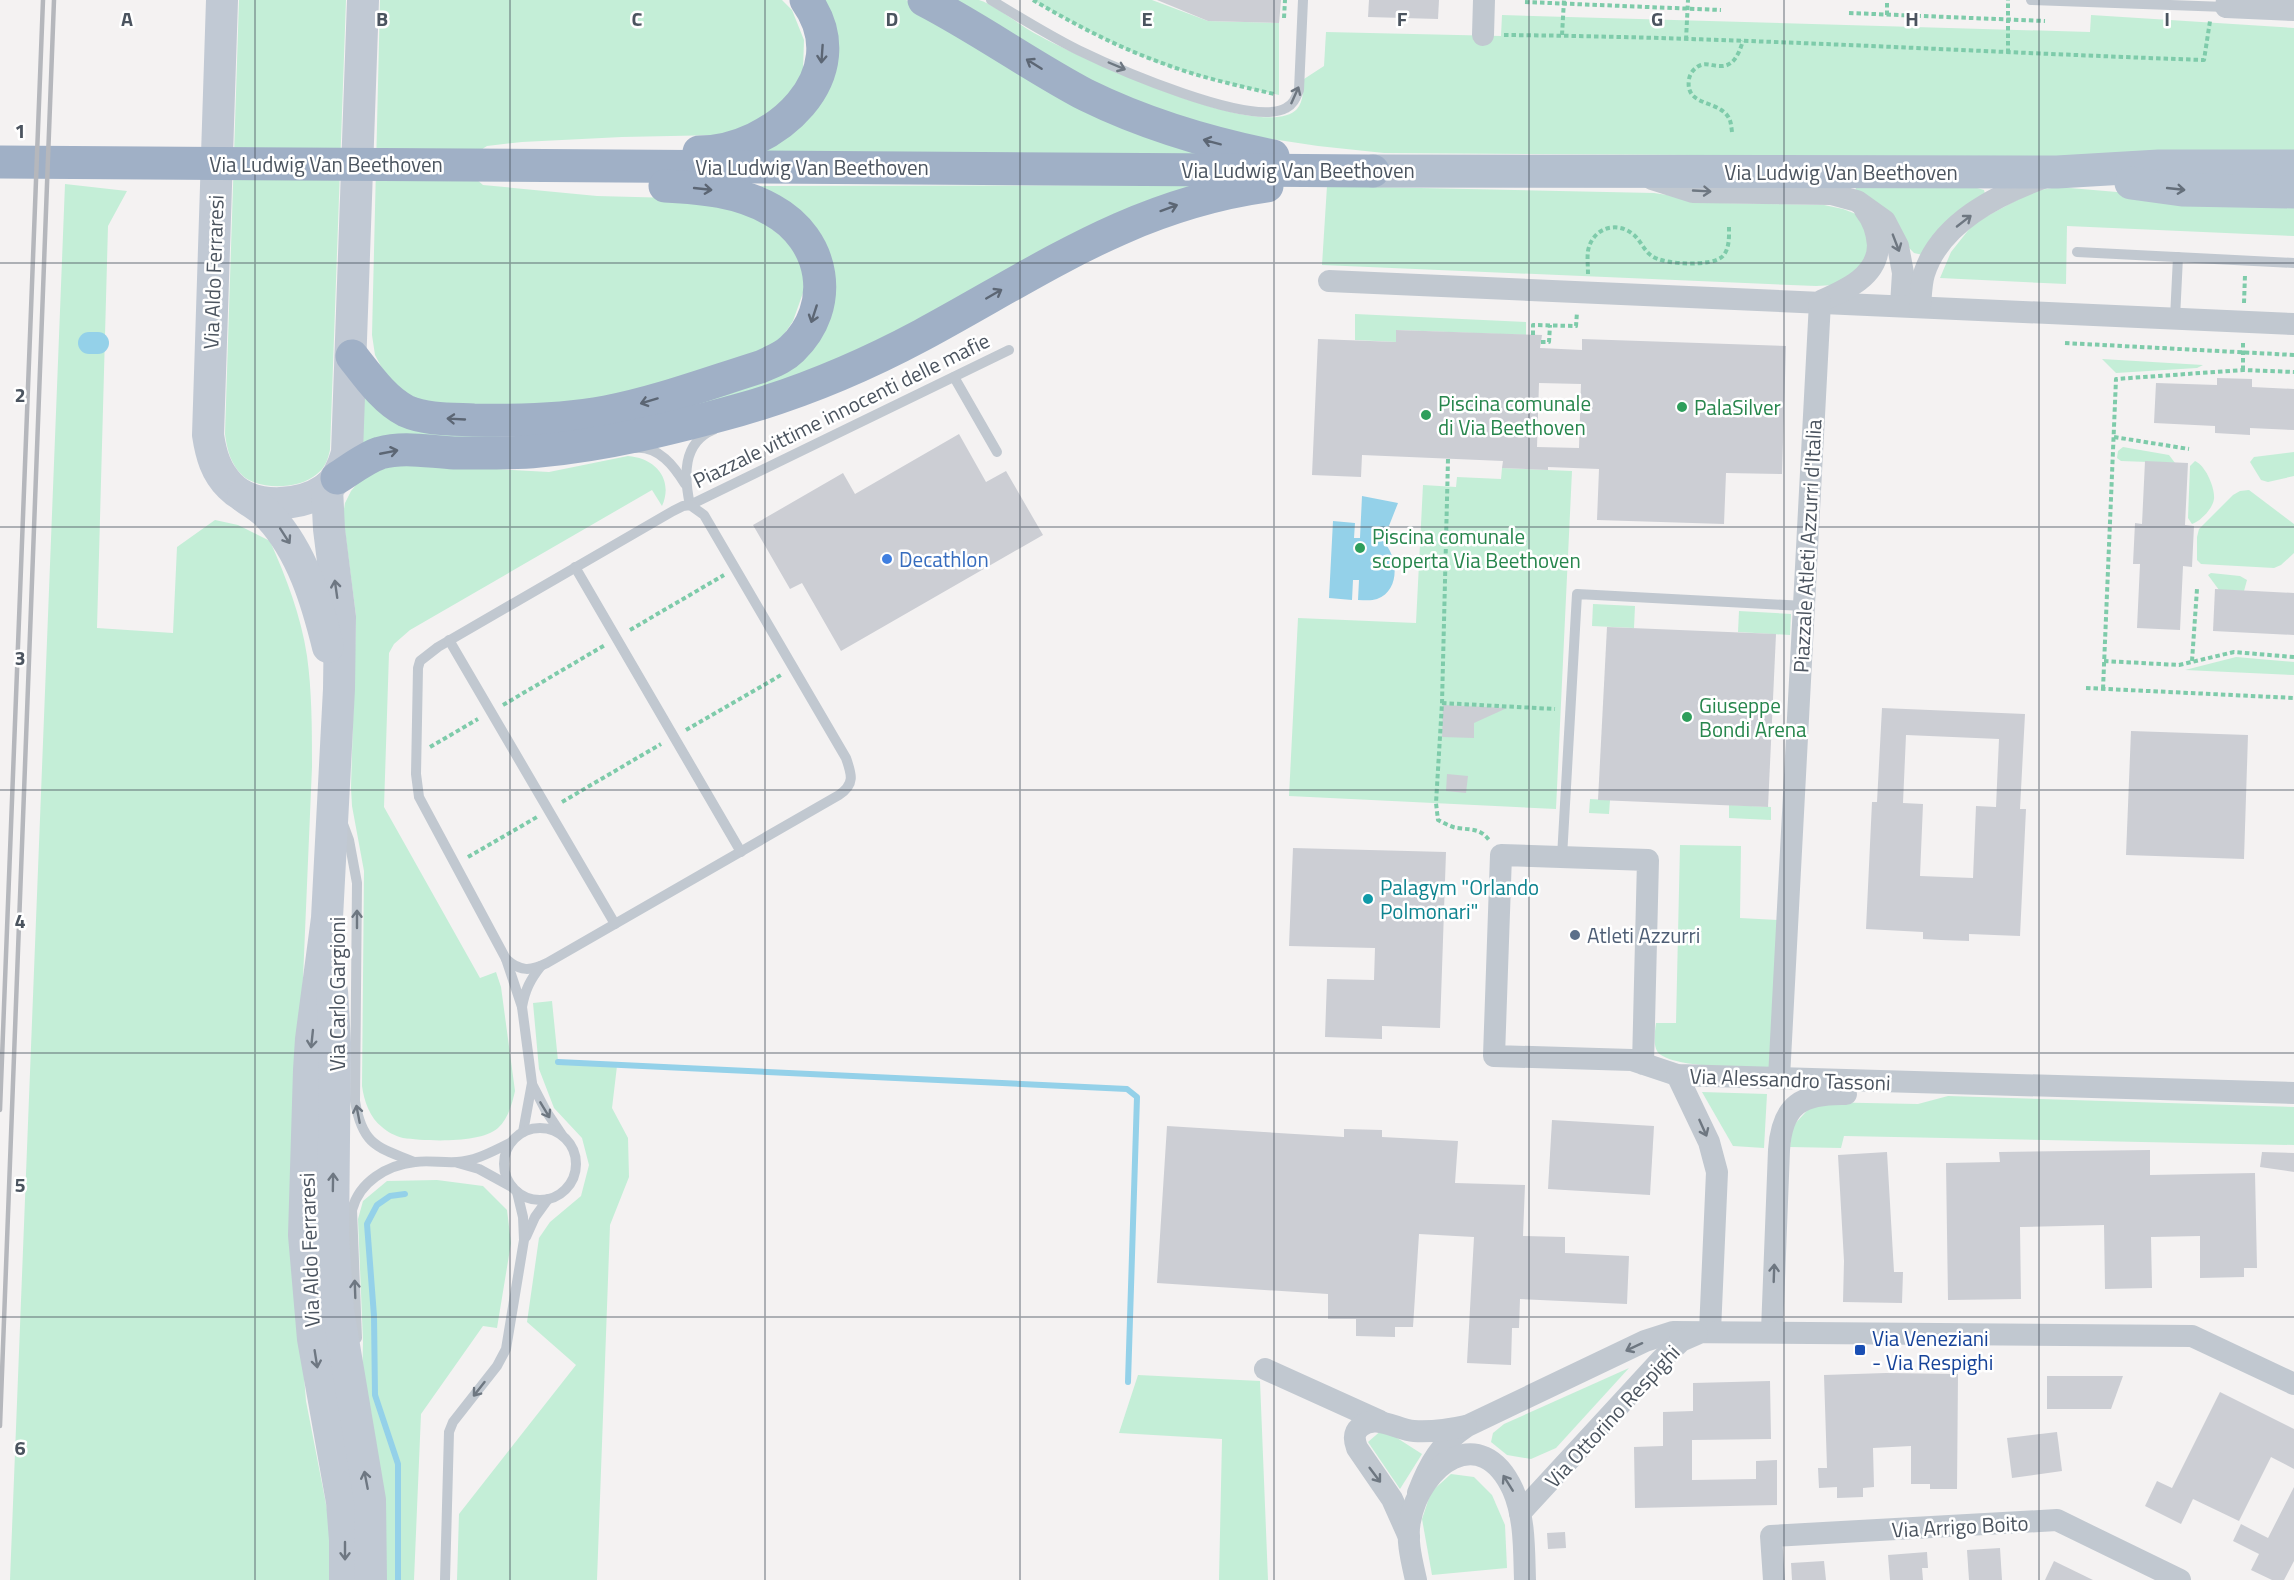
<svg xmlns="http://www.w3.org/2000/svg" width="2294" height="1580" viewBox="0 0 2294 1580" font-family="'Titillium Web',sans-serif">
<style>
.green{fill:#c4eed7}
.water{fill:#94d1e9}
.lines{fill:none;stroke-linecap:round;stroke-linejoin:round}
.stream{stroke:#94d1e9;stroke-width:6}
.canal{stroke:#94d1e9;stroke-width:22}
.building{fill:#ccced4;fill-rule:evenodd}
.path{stroke:#7ecbaa;stroke-width:4;stroke-dasharray:4.5 3;stroke-linecap:butt}
.service{stroke:#c1c8d0;stroke-width:10}
.minor{stroke:#c1c8d0;stroke-width:22}
.secondary{stroke:#c1c9d4;stroke-width:32}
.primary{stroke:#b4c0cf;stroke-width:33}
.trunk{stroke:#a0b0c6;stroke-width:33}
.rail{stroke:#b5b7bc;stroke-width:4.5}
.oneway{stroke:#5c6674}
.oneway2{stroke:#6e7781}
.oneway3{stroke:#656f7b}
.oneway4{stroke:#6e7782}
.grid{fill:none;stroke:#4b545f;stroke-width:1.5;stroke-opacity:0.55}
.leisure-dot{fill:#2e9e5b;stroke:#fff;stroke-width:2}
.shop-dot{fill:#3f7fe0;stroke:#fff;stroke-width:2}
.culture-dot{fill:#0f9aa8;stroke:#fff;stroke-width:2}
.service-dot{fill:#5c6f8a;stroke:#fff;stroke-width:2}
.transit-dot{fill:#1a4fb4;stroke:#fff;stroke-width:2}
.labels{text-anchor:middle;dominant-baseline:central;stroke-width:5;stroke-linejoin:round;paint-order:stroke}
.street-label{font-size:21px;fill:#4b545f;stroke:#fff}
.leisure-label{font-size:21px;fill:#27864d;stroke:#fff;text-anchor:start}
.shop-label{font-size:21px;fill:#366cbe;stroke:#fff;text-anchor:start}
.culture-label{font-size:21px;fill:#0d838f;stroke:#fff;text-anchor:start}
.service-label{font-size:21px;fill:#4e5e75;stroke:#fff;text-anchor:start}
.transit-label{font-size:21px;fill:#164399;stroke:#fff;text-anchor:start}
.grid-label{font-size:20px;text-anchor:middle;font-weight:bold;fill:#4b545f;stroke:#fff;stroke-width:5;stroke-linejoin:round;paint-order:stroke}
</style>
<rect width="100%" height="100%" fill="#f4f2f2"/>
<!-- green -->
<g class="green">
<path d="M239,0h107l-16,450c-2,9 -5,18 -13,24 -17,15 -56,17 -74,2 -12,-11 -16,-26 -18,-42z"/>
<path d="M380,0h402l10,10 12,30 -1,30 -4,12 -33,38 -46,15 -98,2 -100,5 -35,4 -11,7v26l7,6 114,11 115,3 35,10 46,37 10,27 1,17 -11,31 -16,24 -146,48 -92,13 -103,-1 -24,-8 -16,-10 -13,-17 -8,-15 -3,-20z"/>
<path d="M816,0h90l346,157 -504,-1 47,-32z"/>
<path d="M947,0c9,0 23,0 32,0 16,5 39,24 55,33 38,21 230,112 263,76 7,-8 6,-21 7,-30l20,-13 2,-34 175,4 1,-21 588,17 1,-17 203,13v131l-910,-6 -66,-7 -94,-14 -103,-33z"/>
<path d="M1033,0h119l56,21 71,2v72c-39,-9 -79,-18 -117,-31 -45,-17 -88,-40 -129,-64z"/>
<path d="M65,184l62,7 -19,35 -11,402 76,5 4,-86 38,-27 23,5 32,16c16,36 31,75 37,115 5,36 5,74 5,111l-15,353 -6,95 15,186 26,134v45h-322z"/>
<path d="M1222,185l-334,157 -193,71 -334,40 2,-62 50,33 356,-51 63,-88 -96,-99z"/>
<path d="M1327,186l327,7 66,10 104,2 19,4 13,5 8,8 4,23 -3,17 -7,11 -24,12 -18,1 -494,-21z"/>
<path d="M2058,187l236,20v29l-227,-10 -1,58 -126,-6 11,-26 23,-29 60,-32z"/>
<path d="M1856,188h121l7,2 1,4 -62,61 -9,-2 -59,-62z"/>
<path d="M1355,314l171,8v13l-129,-5 -1,12 -41,-2z"/>
<path d="M2102,359l101,6 -6,3 -81,5z"/>
<path d="M2123,447l46,8 6,8 -54,-2 -4,-3 1,-7z"/>
<path d="M2294,452v24l-26,6 -7,-2 -11,-18 4,-5z"/>
<path d="M628,456c27,2 46,23 34,50l-10,-16 -242,140 -16,14 -5,9 -5,154 96,171 16,-6 5,15 14,104c-3,13 -7,28 -17,37 -18,16 -73,13 -95,10 -7,-2 -16,-6 -21,-11 -12,-9 -18,-26 -20,-41l2,-215 -12,-65 -1,-18 5,-172 -13,-101 2,-12 6,-12 10,-12 23,-16 165,9z"/>
<path d="M2195,461c10,4 20,26 19,38 -1,9 -13,22 -22,25l-4,-6 2,-52z"/>
<path d="M1502,468l70,3 -16,338 -267,-13 9,-178 118,5 7,-138 33,2 1,-10 44,2z"/>
<path d="M2249,490l45,34v29l-13,12 -7,3 -73,-4 -4,-4v-23l2,-8 34,-34 7,-4z"/>
<path d="M2211,573l29,3 7,4 -3,11 -25,-1 -11,-15z"/>
<path d="M1593,604l42,2 -1,22 -42,-2z"/>
<path d="M1739,611l52,3 -1,21 -52,-3z"/>
<path d="M2236,657l58,5v13l-109,-5z"/>
<path d="M1590,799l20,1 -1,14 -20,-1z"/>
<path d="M1729,805l42,2v13l-42,-2z"/>
<path d="M1680,845l61,1 -1,72 38,2 -5,148c-22,-1 -105,1 -116,-17 -4,-7 -2,-20 -1,-28h20z"/>
<path d="M552,1001l6,60 59,5 -5,42 16,30 1,39 -19,48 -13,355h-140l2,-66 117,-149 -49,-43 12,-84 11,-16 31,-26 8,-31 -7,-27 -28,-30 -15,-39 -6,-66z"/>
<path d="M1702,1092l65,2 -3,54 -31,-2z"/>
<path d="M1948,1096l346,11v38l-450,-9 -3,12 -51,-1 2,-20 23,-25 103,2z"/>
<path d="M437,1180l46,6 24,24 4,33 -14,85 -14,-2 -62,88 -7,166h-33l-19,-193 1,-45 -5,-123 5,-18 24,-20z"/>
<path d="M1629,1368l-73,80 -25,11 -24,-4 -16,-13 2,-9 11,-9z"/>
<path d="M1138,1375l122,6 8,199h-49l3,-141 -103,-6z"/>
<path d="M1383,1429l39,25 -22,35 -32,-47z"/>
<path d="M1451,1474l23,3 18,18 13,30 2,43 -75,7 -10,-56 9,-27z"/>
</g>
<!-- water -->
<path class="water" d="M1362,496l36,7 -15,38c15,15 18,49 -6,58 -6,2 -12,1 -19,1l1,-20h-6l-1,20 -23,-2 4,-77 22,2 -1,15h6z"/>
<g class="lines">
<!-- stream -->
<g class="stream">
<path d="M558,1062l569,27 10,8 -9,285"/>
<path d="M398,1580v-116l-23,-69 -1,-79 -7,-92 10,-19 13,-9 15,-2"/>
</g>
<!-- canal -->
<path class="canal" d="M89,343h9"/>
</g>
<!-- building -->
<g class="building">
<path d="M1157,0h124l-2,23 -71,-2z"/>
<path d="M1369,0h70l-1,19 -70,-2z"/>
<path d="M1396,330l146,5 -2,13 42,2v-11l204,7 -4,128 -56,-1 -2,51 -127,-4 2,-51 -51,-2v3l-46,-2 1,-7 -141,-6 -1,22 -49,-2 6,-136 78,3zM1539,383l42,1 -2,64 -42,-1z"/>
<path d="M2217,378l35,1v8l42,2v41l-44,-2v7l-35,-2v-7l-61,-3 2,-40 61,2z"/>
<path d="M959,434l27,48 20,-11 37,64 -202,116 -39,-68 -12,6 -37,-64 90,-52 12,21z"/>
<path d="M2145,461l43,2 -3,62 9,1 -2,41 -9,-1 -3,64 -43,-2 3,-64h-7l2,-41 7,1z"/>
<path d="M2215,589l79,4v42l-81,-4z"/>
<path d="M1607,627l169,7 -8,173 -170,-7z"/>
<path d="M1443,705l64,3 -33,15v15l-32,-1z"/>
<path d="M1882,708l143,6 -5,95h6l-6,127 -51,-2v7l-28,-1 -18,-1v-7l-57,-3 6,-127h5zM1906,735l93,4 -3,68 -20,-1 -3,72 -53,-2 3,-72 -20,-1z"/>
<path d="M2131,731l117,4 -4,124 -118,-4z"/>
<path d="M1447,774l21,2 -2,17 -20,-2z"/>
<path d="M1293,848l153,4 -6,176 -58,-2v13l-57,-2 2,-58 47,1 1,-32 -86,-2z"/>
<path d="M1552,1120l102,6 -4,69 -102,-6z"/>
<path d="M1167,1126l177,11v-8l38,1v7l76,4 -3,42 70,2 -2,51 42,1v16l64,3 -2,48 -107,-5 -1,29h-7l-1,37 -44,-2 7,-126 -55,-3 -6,93h-18v10l-39,-1v-17h-28v-25l-171,-11z"/>
<path d="M2150,1150v25l105,-2 2,95h-13v9l-44,1v-42l-49,1 1,51 -47,1 -1,-64 -84,2 1,72 -73,1 -2,-137 54,-1 -1,-10z"/>
<path d="M1887,1152l7,120h9l-1,31 -59,-1 1,-41 -6,-106z"/>
<path d="M2262,1152l32,1v19l-34,-5z"/>
<path d="M1886,1373l72,1 -1,115h-27v-5h-19v-38l-38,2 1,39 -11,1v9l-26,1v-11l-18,1 -1,-20h9l-3,-93z"/>
<path d="M2047,1376h76l-12,33h-64z"/>
<path d="M1770,1381l1,58 -79,1v40l64,-1v-18l21,-1v45l-142,3 -1,-61 29,-1v-34l30,-1v-28z"/>
<path d="M2220,1392l74,37v40l-23,-12 -32,64 -46,-22 -12,25 -36,-18 12,-25 15,7z"/>
<path d="M2057,1432l5,39 -50,7 -5,-40z"/>
<path d="M2294,1487v74l-10,19h-12l-21,-10 8,-16 -26,-13 8,-17 27,14z"/>
<path d="M1565,1532l1,16 -18,1 -1,-16z"/>
<path d="M2000,1548l2,32h-33l-2,-30z"/>
<path d="M1927,1552l1,16h-6l1,12h-33l-2,-25z"/>
<path d="M1824,1561l2,19h-34l-1,-17z"/>
<path d="M2054,1561l39,19h-48z"/>
</g>
<g class="lines">
<!-- path -->
<g class="path">
<path d="M1033,0c41,24 84,47 129,63 36,14 74,22 112,31"/>
<path d="M1525,2l196,8"/>
<path d="M1849,13l196,8"/>
<path d="M1887,15v-15"/>
<path d="M1284,18l1,-18"/>
<path d="M1504,35c234,2 467,17 700,25l6,-39"/>
<path d="M1562,35l2,-35"/>
<path d="M1686,40l2,-40"/>
<path d="M2008,53v-53"/>
<path d="M1732,132c-1,-7 -1,-13 -6,-18 -13,-14 -41,-9 -37,-35 1,-6 6,-12 12,-14 6,-2 12,1 19,1 14,1 19,-13 23,-25"/>
<path d="M1588,274c0,-8 -1,-16 0,-23 4,-23 29,-31 46,-16 7,6 10,16 18,21 12,9 61,11 71,0 7,-8 6,-21 6,-31"/>
<path d="M2244,303l1,-28"/>
<path d="M1533,335v-10l43,1 1,-14"/>
<path d="M1541,342h8l1,-17"/>
<path d="M2065,343l229,12"/>
<path d="M2243,370v-29"/>
<path d="M2114,437l75,12"/>
<path d="M1448,459l-6,244 -6,100 2,17c6,3 13,7 19,8 14,2 23,0 32,12"/>
<path d="M630,630l94,-55"/>
<path d="M2104,661l75,4 55,-13 60,5"/>
<path d="M2192,661l5,-72"/>
<path d="M2086,688l208,10"/>
<path d="M2103,689l13,-310 127,-9 51,2"/>
<path d="M1442,703l113,6"/>
<path d="M503,705l102,-60"/>
<path d="M686,730l95,-55"/>
<path d="M430,747l48,-28"/>
<path d="M562,802l99,-58"/>
<path d="M468,857l69,-40"/>
</g>
<!-- service -->
<g class="service">
<path d="M991,0c28,17 57,35 87,50 37,18 173,78 208,58 8,-4 10,-11 13,-18l4,-90"/>
<path d="M2031,0l195,7"/>
<path d="M2077,252l217,11"/>
<path d="M2175,318l3,-61"/>
<path d="M954,377l43,75"/>
<path d="M713,430c-31,13 -29,47 -23,75l319,-155"/>
<path d="M635,448c24,-2 39,18 50,36"/>
<path d="M690,505l14,10 142,243c6,17 9,26 -7,37l-292,168c-16,8 -27,9 -41,-4l-87,-162 -3,-23 2,-106 2,-7 18,-14 235,-136 10,-5z"/>
<path d="M575,567l166,285"/>
<path d="M449,640l166,284"/>
<path d="M343,824l6,16 8,43 -2,218c7,43 21,46 59,61"/>
<path d="M1562,857l15,-263 227,12"/>
<path d="M506,959l16,48c3,-17 8,-27 19,-41"/>
<path d="M522,1007l10,76 -9,49"/>
<path d="M532,1084l14,27 16,24"/>
<circle cx="540" cy="1164" r="36"/>
<path d="M458,1163l21,6 33,18"/>
<path d="M526,1237l9,-20 13,-18"/>
<path d="M357,1338l-5,-128c7,-28 35,-45 63,-48 14,-2 28,1 42,0 19,-1 36,-11 53,-19"/>
<path d="M445,1580l4,-148 4,-10 44,-56 9,-17 18,-109 -1,-23 -6,-25"/>
</g>
<!-- minor -->
<g class="minor">
<path d="M2227,0l-1,7 68,3"/>
<path d="M1483,35l1,-35"/>
<path d="M1652,179l41,13 138,2 26,7 28,20 13,25 5,27 -2,32"/>
<path d="M1329,281l965,43"/>
<path d="M1821,301c25,-11 57,-25 57,-56 -1,-13 -4,-24 -13,-35"/>
<path d="M1920,306c1,-10 1,-22 4,-32 16,-51 73,-79 119,-96"/>
<path d="M1643,1064l5,-204 -147,-5 -7,201 138,4 45,15 617,18"/>
<path d="M1677,1075l32,67 8,30 -7,159"/>
<path d="M1779,1078l41,-776"/>
<path d="M1772,1331l7,-181c3,-46 23,-57 67,-56"/>
<path d="M1265,1369l115,52"/>
<path d="M1418,1493c11,-29 23,-50 49,-67l178,-85 28,-9 519,4 102,48"/>
<path d="M1520,1513l141,-153 20,-19 16,-7"/>
<path d="M1409,1537l-17,-38 -35,-51c-3,-8 -4,-15 3,-21 15,-14 37,3 54,4 18,1 34,-1 52,-5"/>
<path d="M1416,1580c-4,-18 -10,-40 -6,-59 10,-56 71,-101 103,-31 12,28 11,60 12,90"/>
<path d="M1774,1580l-3,-44 286,-16 123,60"/>
</g>
<!-- secondary -->
<g class="secondary">
<path d="M222,0l-14,435c3,20 8,37 22,51 23,24 70,21 96,3 12,-9 17,-22 21,-36l16,-453"/>
<path d="M327,488l2,41 11,88 -1,72 -12,229 -16,121 -2,31 -5,165 9,104 29,163 3,38v40"/>
<path d="M243,496c9,7 19,12 26,20 33,35 48,86 59,131"/>
<path d="M332,991l3,52 -2,193 5,74 32,190 1,80"/>
</g>
<!-- primary -->
<g class="primary">
<path d="M1373,171l684,1 102,-6h135"/>
<path d="M2131,183l51,7 112,2"/>
</g>
<!-- trunk -->
<g class="trunk">
<path d="M924,0c56,29 107,66 162,95 59,29 123,48 187,61"/>
<path d="M699,152c74,0 161,-77 107,-152"/>
<path d="M0,162l1373,9"/>
<path d="M352,356c15,19 32,44 54,55 20,9 46,8 68,9 44,1 89,0 132,-8 52,-10 103,-29 154,-45 11,-5 23,-9 32,-18 45,-43 33,-110 -20,-139 -33,-19 -70,-22 -107,-24"/>
<path d="M337,478c13,-8 28,-20 43,-25 24,-7 50,-1 74,0 28,0 57,1 85,-2 67,-6 135,-23 200,-41 64,-18 125,-44 183,-75 117,-63 209,-130 345,-149"/>
</g>
<!-- rail -->
<g class="rail">
<path d="M0,1110l43,-1110"/>
<path d="M0,1426l54,-1426"/>
</g>
</g>
<!-- one-way arrows -->
<defs><path id="oneway-shaft" d="M-6 0H5M1.5-3L5.5 0L1.5 3" fill="none" stroke-width="1.6" stroke-linecap="round" stroke-linejoin="round" transform="scale(1.5)"/></defs>
<g class="oneway">
<use href="#oneway-shaft" transform="translate(822 54) rotate(94)"/>
<use href="#oneway-shaft" transform="translate(1034 64) rotate(-148)"/>
<use href="#oneway-shaft" transform="translate(1212 142) rotate(-165)"/>
<use href="#oneway-shaft" transform="translate(703 189) rotate(6)"/>
<use href="#oneway-shaft" transform="translate(1169 208) rotate(-20)"/>
<use href="#oneway-shaft" transform="translate(994 294) rotate(-30)"/>
<use href="#oneway-shaft" transform="translate(814 314) rotate(108)"/>
<use href="#oneway-shaft" transform="translate(649 401) rotate(163)"/>
<use href="#oneway-shaft" transform="translate(456 419) rotate(-177)"/>
<use href="#oneway-shaft" transform="translate(389 452) rotate(-11)"/>
</g>
<g class="oneway2">
<use href="#oneway-shaft" transform="translate(1117 66) rotate(23)"/>
<use href="#oneway-shaft" transform="translate(1295 95) rotate(-66)"/>
<use href="#oneway-shaft" transform="translate(1702 191) rotate(3)"/>
<use href="#oneway-shaft" transform="translate(1964 221) rotate(-38)"/>
<use href="#oneway-shaft" transform="translate(1896 243) rotate(69)"/>
<use href="#oneway-shaft" transform="translate(357 919) rotate(-90)"/>
<use href="#oneway-shaft" transform="translate(545 1110) rotate(59)"/>
<use href="#oneway-shaft" transform="translate(358 1114) rotate(-101)"/>
<use href="#oneway-shaft" transform="translate(1703 1128) rotate(66)"/>
<use href="#oneway-shaft" transform="translate(1774 1273) rotate(-88)"/>
<use href="#oneway-shaft" transform="translate(355 1289) rotate(-92)"/>
<use href="#oneway-shaft" transform="translate(1634 1347) rotate(155)"/>
<use href="#oneway-shaft" transform="translate(479 1389) rotate(128)"/>
<use href="#oneway-shaft" transform="translate(1375 1475) rotate(53)"/>
<use href="#oneway-shaft" transform="translate(1508 1483) rotate(-122)"/>
</g>
<use class="oneway3" href="#oneway-shaft" transform="translate(2176 189) rotate(6)"/>
<g class="oneway4">
<use href="#oneway-shaft" transform="translate(285 536) rotate(57)"/>
<use href="#oneway-shaft" transform="translate(336 589) rotate(-98)"/>
<use href="#oneway-shaft" transform="translate(312 1039) rotate(96)"/>
<use href="#oneway-shaft" transform="translate(333 1182) rotate(-89)"/>
<use href="#oneway-shaft" transform="translate(316 1359) rotate(81)"/>
<use href="#oneway-shaft" transform="translate(366 1480) rotate(-101)"/>
<use href="#oneway-shaft" transform="translate(345 1551) rotate(90)"/>
</g>
<!-- grid -->
<path class="grid" d="M255,0v1580M510,0v1580M765,0v1580M1020,0v1580M1274,0v1580M1529,0v1580M1784,0v1580M2039,0v1580M0,263h2294M0,527h2294M0,790h2294M0,1053h2294M0,1317h2294"/>
<!-- markers -->
<g class="leisure-dot">
<circle cx="1682" cy="407" r="6"/>
<circle cx="1426" cy="415" r="6"/>
<circle cx="1360" cy="548" r="6"/>
<circle cx="1687" cy="717" r="6"/>
</g>
<circle class="shop-dot" cx="887" cy="559" r="6"/>
<circle class="culture-dot" cx="1368" cy="899" r="6"/>
<circle class="service-dot" cx="1575" cy="935" r="6"/>
<rect class="transit-dot" x="1854" y="1344" width="12" height="12" rx="3"/>
<g class="labels">
<!-- street labels -->
<g class="street-label">
<text x="326" y="164">Via Ludwig Van Beethoven</text>
<text x="812" y="167">Via Ludwig Van Beethoven</text>
<text x="1298" y="170">Via Ludwig Van Beethoven</text>
<text x="1841" y="172">Via Ludwig Van Beethoven</text>
<text transform="translate(213 272) rotate(-88)">Via Aldo Ferraresi</text>
<text transform="translate(841 410) rotate(-26)">Piazzale vittime innocenti delle mafie</text>
<text transform="translate(1807 546) rotate(-87)">Piazzale Atleti Azzurri d'Italia</text>
<text transform="translate(337 994) rotate(-90)">Via Carlo Gargioni</text>
<text transform="translate(1790 1079) rotate(2)">Via Alessandro Tassoni</text>
<text transform="translate(309 1250) rotate(-92)">Via Aldo Ferraresi</text>
<text transform="translate(1612 1416) rotate(-47)">Via Ottorino Respighi</text>
<text transform="translate(1960 1526) rotate(-3)">Via Arrigo Boito</text>
</g>
<!-- leisure labels -->
<g class="leisure-label">
<text x="1438" y="403">Piscina comunale<tspan x="1438" dy="24">di Via Beethoven</tspan></text>
<text x="1694" y="407">PalaSilver</text>
<text x="1372" y="536">Piscina comunale<tspan x="1372" dy="24">scoperta Via Beethoven</tspan></text>
<text x="1699" y="705">Giuseppe<tspan x="1699" dy="24">Bondi Arena</tspan></text>
</g>
<!-- shop labels -->
<g class="shop-label">
<text x="899" y="559">Decathlon</text>
</g>
<!-- culture labels -->
<g class="culture-label">
<text x="1380" y="887">Palagym "Orlando<tspan x="1380" dy="24">Polmonari"</tspan></text>
</g>
<!-- service labels -->
<g class="service-label">
<text x="1587" y="935">Atleti Azzurri</text>
</g>
<!-- transit labels -->
<g class="transit-label">
<text x="1872" y="1338">Via Veneziani<tspan x="1872" dy="24">- Via Respighi</tspan></text>
</g>
</g>
<g class="grid-label">
<text x="127" y="26">A</text>
<text x="382" y="26">B</text>
<text x="637" y="26">C</text>
<text x="892" y="26">D</text>
<text x="1147" y="26">E</text>
<text x="1402" y="26">F</text>
<text x="1657" y="26">G</text>
<text x="1912" y="26">H</text>
<text x="2167" y="26">I</text>
<text x="20" y="138">1</text>
<text x="20" y="402">2</text>
<text x="20" y="665">3</text>
<text x="20" y="928">4</text>
<text x="20" y="1192">5</text>
<text x="20" y="1455">6</text>
</g>
</svg>
